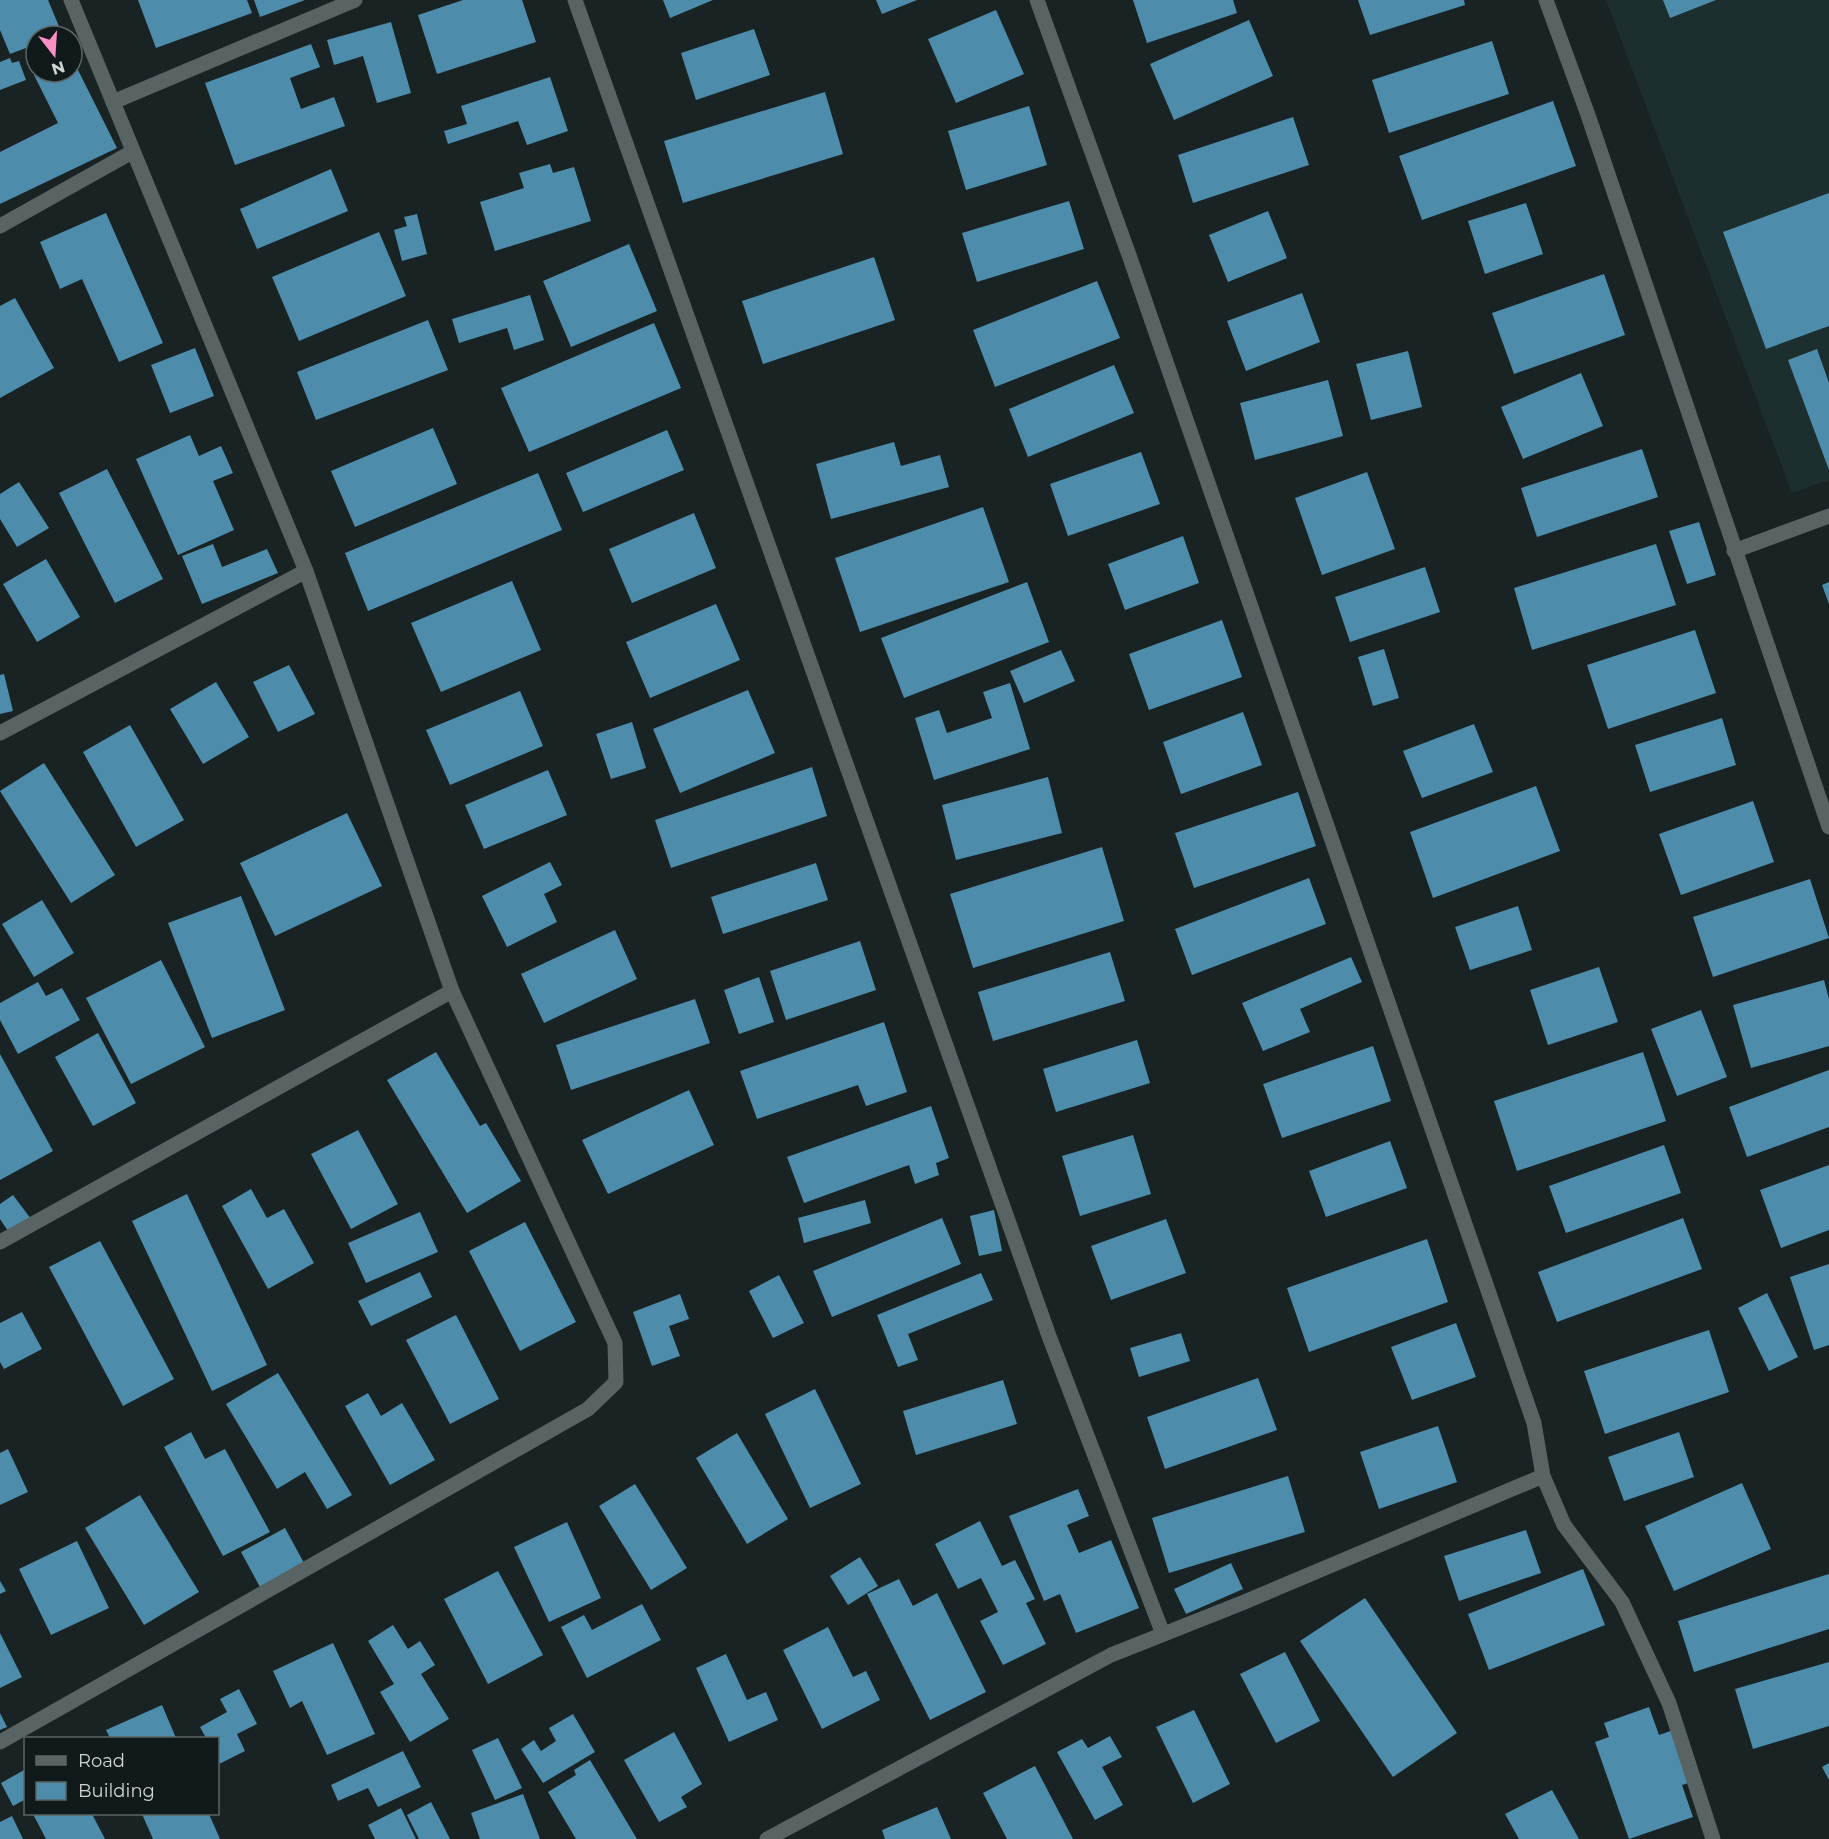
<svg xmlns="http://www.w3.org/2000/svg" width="1829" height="1839" viewBox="0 0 1829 1839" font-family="Montserrat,sans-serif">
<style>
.built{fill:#1d2e2f}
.building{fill:#4d8dab}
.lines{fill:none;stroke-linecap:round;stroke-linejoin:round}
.minor{stroke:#586364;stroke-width:15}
</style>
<rect width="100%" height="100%" fill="#192324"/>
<!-- built -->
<path class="built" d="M1606,0h223v480l-37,13z"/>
<!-- building -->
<g class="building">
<path d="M0,0h48l15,36h-27v27l-3,2 -7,-17 -16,6 -10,-24z"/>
<path d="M138,0h109l5,13 -96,35z"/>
<path d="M254,0h51l-45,17z"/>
<path d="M463,0h59l14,42 -99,32 -19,-59z"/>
<path d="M663,0h50l-43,18z"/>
<path d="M876,0h41l-35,14z"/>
<path d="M1133,0h100l4,13 -90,30z"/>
<path d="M1358,0h106l1,5 -95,30z"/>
<path d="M1663,0h53l-46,18z"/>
<path d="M996,10l28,64 -68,29 -28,-64z"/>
<path d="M1249,20l24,56 -99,44 -24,-56z"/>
<path d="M391,22l20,71 -34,10 -14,-47 -29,9 -7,-25z"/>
<path d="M754,29l16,46 -74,25 -15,-47z"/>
<path d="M1492,41l17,53 -120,39 -17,-53z"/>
<path d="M311,44l9,23 -30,11 11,31 33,-12 11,29 -110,39 -30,-82z"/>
<path d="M10,58l2,5 7,-2 7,19 -26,10v-28z"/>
<path d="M72,58l45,90 -117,56v-52l58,-29 -24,-48 5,-3h33z"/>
<path d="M550,77l18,54 -41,14 -9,-24 -70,23 -4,-13 23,-7 -6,-18z"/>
<path d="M825,92l18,62 -160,49 -19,-62z"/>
<path d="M1553,101l23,65 -154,54 -23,-64z"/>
<path d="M1029,106l18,59 -81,25 -18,-59z"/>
<path d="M1293,117l16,48 -116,38 -15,-48z"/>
<path d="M550,164l3,9 21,-6 17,54 -96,30 -15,-49 44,-14 -5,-15z"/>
<path d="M331,169l17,42 -91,38 -17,-40z"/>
<path d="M1829,193v133l-63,23 -43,-117z"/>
<path d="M1069,201l15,48 -107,33 -15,-49z"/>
<path d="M1526,203l17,51 -58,20 -17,-53z"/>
<path d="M1268,211l19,47 -59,24 -19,-47z"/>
<path d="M106,213l57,130 -44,19 -37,-83 -22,10 -20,-47z"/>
<path d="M417,214l10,40 -25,7 -8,-31 13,-4 -3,-9z"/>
<path d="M379,232l27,64 -107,45 -27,-64z"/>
<path d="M629,244l28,67 -86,36 -28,-66z"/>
<path d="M874,257l21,63 -132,44 -21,-63z"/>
<path d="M1604,274l21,61 -111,39 -22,-61z"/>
<path d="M1097,281l23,57 -125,49 -22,-57z"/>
<path d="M1302,293l18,49 -74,29 -19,-50z"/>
<path d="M530,295l14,45 -30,10 -7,-22 -48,15 -7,-24z"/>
<path d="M15,298l39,70 -54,30v-92z"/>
<path d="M428,320l20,50 -132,50 -19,-48z"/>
<path d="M654,323l27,65 -152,64 -28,-64z"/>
<path d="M195,348l19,48 -44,17 -19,-48z"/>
<path d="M1817,349l12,34v87l-41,-110z"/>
<path d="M1408,351l14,56 -51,13 -15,-56z"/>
<path d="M1114,365l20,48 -106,44 -19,-48z"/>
<path d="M1581,373l22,53 -80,33 -22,-52z"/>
<path d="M1328,380l15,56 -88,24 -15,-57z"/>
<path d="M433,428l24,56 -102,43 -24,-56z"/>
<path d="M667,430l17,40 -101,42 -17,-39z"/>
<path d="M190,435l9,21 22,-10 12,27 -20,8 21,49 -56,25 -42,-96z"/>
<path d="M894,442l7,24 39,-11 9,32 -118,32 -15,-55z"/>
<path d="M1642,449l16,48 -121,40 -16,-49z"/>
<path d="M1141,452l19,52 -92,32 -18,-52z"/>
<path d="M107,469l56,110 -48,24 -56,-110z"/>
<path d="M1367,472l28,77 -73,26 -27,-77z"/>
<path d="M538,473l24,57 -194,81 -23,-58z"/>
<path d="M19,482l30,46 -32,19 -17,-28v-25z"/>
<path d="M983,507l26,75 -149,50 -25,-74z"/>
<path d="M694,513l22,55 -84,35 -23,-54z"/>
<path d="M1699,522l17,53 -29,9 -18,-53z"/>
<path d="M1183,536l16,47 -74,27 -17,-46z"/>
<path d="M213,544l9,23 45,-18 11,24 -76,31 -20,-48z"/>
<path d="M1656,544l20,61 -144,45 -18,-62z"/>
<path d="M46,559l34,58 -43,25 -34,-58z"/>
<path d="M1425,567l15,45 -90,30 -15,-45z"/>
<path d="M512,581l29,69 -100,42 -30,-69z"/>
<path d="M1027,582l22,60 -145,56 -23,-60z"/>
<path d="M1829,582v22l-7,-19z"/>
<path d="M716,604l24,56 -90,38 -24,-56z"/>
<path d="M1222,620l20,57 -93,33 -20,-56z"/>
<path d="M1695,630l21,63 -108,36 -21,-64z"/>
<path d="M1384,649l15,49 -26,8 -15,-49z"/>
<path d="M1061,650l14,31 -51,22 -14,-32z"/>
<path d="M289,665l26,49 -37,18 -25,-50z"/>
<path d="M4,674l9,37 -13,3v-39z"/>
<path d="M216,682l33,55 -46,27 -33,-55z"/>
<path d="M1010,683l20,66 -96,31 -19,-62 24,-8 8,23 45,-15 -9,-26z"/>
<path d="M748,690l27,63 -95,40 -27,-64z"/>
<path d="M520,691l23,55 -93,39 -24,-55z"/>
<path d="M1243,712l19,53 -81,29 -18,-52z"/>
<path d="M1722,718l14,47 -86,27 -15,-47z"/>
<path d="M632,722l14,46 -35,11 -15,-45z"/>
<path d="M1474,724l19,48 -71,26 -19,-47z"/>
<path d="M130,725l54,95 -48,27 -53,-95z"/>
<path d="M44,763l71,112 -44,28 -71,-112z"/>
<path d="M812,767l15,49 -156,52 -16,-48z"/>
<path d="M548,770l19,45 -83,34 -19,-44z"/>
<path d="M1048,777l14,56 -106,27 -14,-55z"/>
<path d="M1536,786l24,65 -127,47 -23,-66z"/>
<path d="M1298,792l18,54 -122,42 -19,-55z"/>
<path d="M1753,801l21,61 -93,33 -22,-61z"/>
<path d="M347,813l35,73 -107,50 -35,-73z"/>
<path d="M1102,847l22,74 -151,47 -23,-74z"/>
<path d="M550,862l12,23 -18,9 13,28 -50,25 -25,-51z"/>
<path d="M816,863l12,37 -105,34 -12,-37z"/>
<path d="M1309,878l17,46 -134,51 -17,-46z"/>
<path d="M1810,879l19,59 -116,39 -20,-60z"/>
<path d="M241,896l44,114 -73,28 -44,-115z"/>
<path d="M42,900l32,53 -40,24 -32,-53z"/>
<path d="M1518,906l14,44 -62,20 -15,-43z"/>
<path d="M615,930l22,49 -93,44 -23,-49z"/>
<path d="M860,941l16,49 -90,30 -16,-49z"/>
<path d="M1110,952l15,49 -132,40 -15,-49z"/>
<path d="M1351,957l11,25 -62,27 10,23 -47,19 -21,-48z"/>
<path d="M161,960l44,87 -74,37 -45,-86z"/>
<path d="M1599,967l19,55 -70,23 -18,-55z"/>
<path d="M759,977l15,45 -35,12 -15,-44z"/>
<path d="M1824,980l5,19v47l-78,22 -18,-63z"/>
<path d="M38,982l8,14 16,-8 18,32 -62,34 -18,-34v-17z"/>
<path d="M695,999l15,44 -139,47 -15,-45z"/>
<path d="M1701,1010l26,67 -50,19 -26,-67z"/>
<path d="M884,1022l23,70 -41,14 -8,-21 -101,34 -17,-48z"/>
<path d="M98,1033l38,70 -43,23 -38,-69z"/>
<path d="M1137,1040l13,43 -94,29 -13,-43z"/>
<path d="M1373,1046l18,55 -109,37 -19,-54z"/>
<path d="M436,1052l44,74 6,-3 35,58 -54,32 -80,-133z"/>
<path d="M1643,1052l23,69 -149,50 -23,-70z"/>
<path d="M0,1054l53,97 -53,29z"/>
<path d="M1829,1070v57l-82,30 -18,-50z"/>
<path d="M689,1090l25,55 -106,49 -26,-54z"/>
<path d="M931,1106l18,52 -13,5 3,12 -24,9 -6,-19 -105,38 -17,-46z"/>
<path d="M358,1130l40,74 -47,25 -40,-75z"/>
<path d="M1133,1135l18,59 -71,22 -18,-60z"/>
<path d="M1390,1141l17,47 -81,29 -17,-46z"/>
<path d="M1664,1145l17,48 -115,40 -17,-47z"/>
<path d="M1829,1165v65l-48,18 -21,-58z"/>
<path d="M251,1189l16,29 17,-9 30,54 -46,26 -46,-83z"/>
<path d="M187,1194l80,171 -55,26 -80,-170z"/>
<path d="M13,1195l18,24 -21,15 -10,-15v-15z"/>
<path d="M865,1200l6,23 -67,20 -6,-25z"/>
<path d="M994,1210l8,41 -23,5 -9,-40z"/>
<path d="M420,1212l18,40 -72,31 -18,-40z"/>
<path d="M942,1218l19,46 -129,53 -19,-46z"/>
<path d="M1683,1218l19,51 -145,53 -19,-50z"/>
<path d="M1166,1219l20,54 -75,27 -20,-54z"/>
<path d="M525,1222l51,100 -56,29 -51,-100z"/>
<path d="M1427,1239l21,63 -139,50 -22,-64z"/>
<path d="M100,1241l74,138 -51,27 -74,-139z"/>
<path d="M1829,1264v81l-15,5 -24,-73z"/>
<path d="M420,1272l12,25 -61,29 -13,-25z"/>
<path d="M981,1273l12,27 -85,34 10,26 -20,7 -21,-52z"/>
<path d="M779,1275l25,48 -31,15 -24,-47z"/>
<path d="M1767,1293l31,64 -29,14 -31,-63z"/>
<path d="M680,1294l9,25 -20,7 11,30 -28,10 -19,-54z"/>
<path d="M22,1312l20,37 -38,20 -4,-7v-39z"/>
<path d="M456,1315l43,84 -49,25 -44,-84z"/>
<path d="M1456,1323l20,54 -64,23 -21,-53z"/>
<path d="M1709,1330l20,62 -124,42 -21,-63z"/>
<path d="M1181,1333l9,28 -51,16 -9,-29z"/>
<path d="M278,1373l74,122 -25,14 -22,-37 -28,17 -51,-85z"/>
<path d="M1258,1378l19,52 -112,39 -18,-52z"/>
<path d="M1003,1380l14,44 -101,31 -13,-44z"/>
<path d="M815,1389l46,95 -51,24 -45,-94z"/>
<path d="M368,1393l13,23 21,-13 33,57 -45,25 -45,-79z"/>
<path d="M1438,1426l19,56 -78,27 -19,-57z"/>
<path d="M191,1432l14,27 20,-10 45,83 -47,24 -59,-109z"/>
<path d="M1679,1432l15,45 -70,24 -16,-44z"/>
<path d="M737,1433l51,86 -41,25 -51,-86z"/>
<path d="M8,1449l20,43 -28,13v-52z"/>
<path d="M1288,1476l17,56 -136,41 -17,-55z"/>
<path d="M1742,1483l29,66 -97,42 -29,-65z"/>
<path d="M635,1484l52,84 -36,22 -52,-84z"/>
<path d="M1078,1489l11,27 -22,9 12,28 32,-13 28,68 -63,25 -16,-39 -16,7 -35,-85z"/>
<path d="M140,1495l59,97 -55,33 -59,-97z"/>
<path d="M980,1521l22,45 13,-6 20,39 -9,4 20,41 -43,21 -23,-44 18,-9 -17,-34 -23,11 -23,-45z"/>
<path d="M567,1522l34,76 -52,24 -35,-75z"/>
<path d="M285,1528l19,35 -44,24 -19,-35z"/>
<path d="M1526,1530l15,43 -82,28 -15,-45z"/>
<path d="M77,1541l32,67 -58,27 -32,-66z"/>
<path d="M860,1557l18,29 -30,19 -18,-29z"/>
<path d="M1231,1563l12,26 -57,25 -12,-25z"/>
<path d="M1583,1569l22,56 -116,45 -21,-56z"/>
<path d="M498,1571l45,84 -55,29 -44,-85z"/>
<path d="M1829,1574v55l-135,43 -16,-51z"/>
<path d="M899,1579l14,27 24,-13 49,99 -56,28 -63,-126z"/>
<path d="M0,1581l6,10 -6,3z"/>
<path d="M1365,1598l92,135 -64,44 -93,-136z"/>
<path d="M642,1604l19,36 -74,38 -26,-51 23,-12 8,15z"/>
<path d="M393,1625l15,24 12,-8 15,24 -14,9 28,45 -39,23 -30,-50 14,-8 -26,-43z"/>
<path d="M828,1627l25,50 13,-6 14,29 -58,29 -39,-79z"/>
<path d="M0,1633l22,44 -22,11z"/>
<path d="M333,1643l42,91 -48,21 -25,-54 -12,7 -17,-37z"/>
<path d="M1285,1652l35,69 -44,22 -36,-69z"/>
<path d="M726,1654l21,46 19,-8 12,28 -49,22 -33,-74z"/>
<path d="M1829,1662v64l-76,23 -18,-60z"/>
<path d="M239,1689l18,35 -20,10 8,17 -26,13 -1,-4v-22h-12l-6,-11 27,-15 -7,-13z"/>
<path d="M162,1705l14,33h-66l-4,-8z"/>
<path d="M1649,1707l10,28 17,-6 16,53 -10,3 11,32 -64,22 -34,-97 14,-5 -5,-14z"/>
<path d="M1194,1710l36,74 -37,19 -37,-76z"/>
<path d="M0,1713l7,14 -7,3z"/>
<path d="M573,1714l22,38 -52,31 -22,-34 13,-9 7,11 15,-10 -7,-13z"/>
<path d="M674,1732l28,52 -21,13 6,10 -28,15 -35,-62z"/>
<path d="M1110,1736l12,21 -20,10 21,38 -28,15 -38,-68 25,-13 6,9z"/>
<path d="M498,1738l24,50 -27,12 -23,-50z"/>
<path d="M403,1751l18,36 -43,20 -10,-19 -30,13 -7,-16z"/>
<path d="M590,1760l47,79h-61l-28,-47 28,-17 -2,-5z"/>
<path d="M1829,1763v17l-7,-13z"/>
<path d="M1035,1766l38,73h-66l-24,-46z"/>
<path d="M26,1769v30l-13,7 -12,-23z"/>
<path d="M1552,1790l27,49h-60l-14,-25z"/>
<path d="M523,1794l17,45h-60l-9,-26z"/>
<path d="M431,1802l19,37h-31l-12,-24z"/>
<path d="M937,1807l14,32h-66l-3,-9z"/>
<path d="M401,1808l15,31h-41l-7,-14z"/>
<path d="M33,1814h59l13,25h-59z"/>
<path d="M142,1814h67l11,25h-67z"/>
<path d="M12,1816l11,23h-23v-17z"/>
</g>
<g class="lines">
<!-- minor -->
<g class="minor">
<path d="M575,0l474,1336 114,298"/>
<path d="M1037,0l92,255 405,1168 9,53 21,49 58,77 47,101 44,136"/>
<path d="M1546,0l42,115 241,712"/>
<path d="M113,102l242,-102"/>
<path d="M0,226l132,-74"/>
<path d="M1734,551l95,-35"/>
<path d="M0,733l306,-162"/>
<path d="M0,1242l452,-251"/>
<path d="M0,1742l588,-333 28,-27 -1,-39 -163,-352 -146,-420 -235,-571"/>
<path d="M767,1839l344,-184 131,-52 301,-127"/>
</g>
</g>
<!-- legend -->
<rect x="24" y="1737" width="195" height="78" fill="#101a1a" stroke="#5c6464" stroke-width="1.5"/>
<rect x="36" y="1756" width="30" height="9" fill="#586364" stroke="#5c6464" stroke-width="1.5"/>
<text x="78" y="1767" font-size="18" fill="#cdd4d4">Road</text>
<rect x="36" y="1782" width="30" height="18" fill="#4d8dab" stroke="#5c6464" stroke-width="1.5"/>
<text x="78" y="1797" font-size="18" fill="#cdd4d4">Building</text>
<!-- north arrow -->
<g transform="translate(54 54) rotate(163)"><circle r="28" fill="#101a1a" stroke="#5c6464" stroke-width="1.5"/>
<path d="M0-4.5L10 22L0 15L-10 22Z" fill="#fa8fc6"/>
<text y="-9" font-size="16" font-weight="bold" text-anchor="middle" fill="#cdd4d4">N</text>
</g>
</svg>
